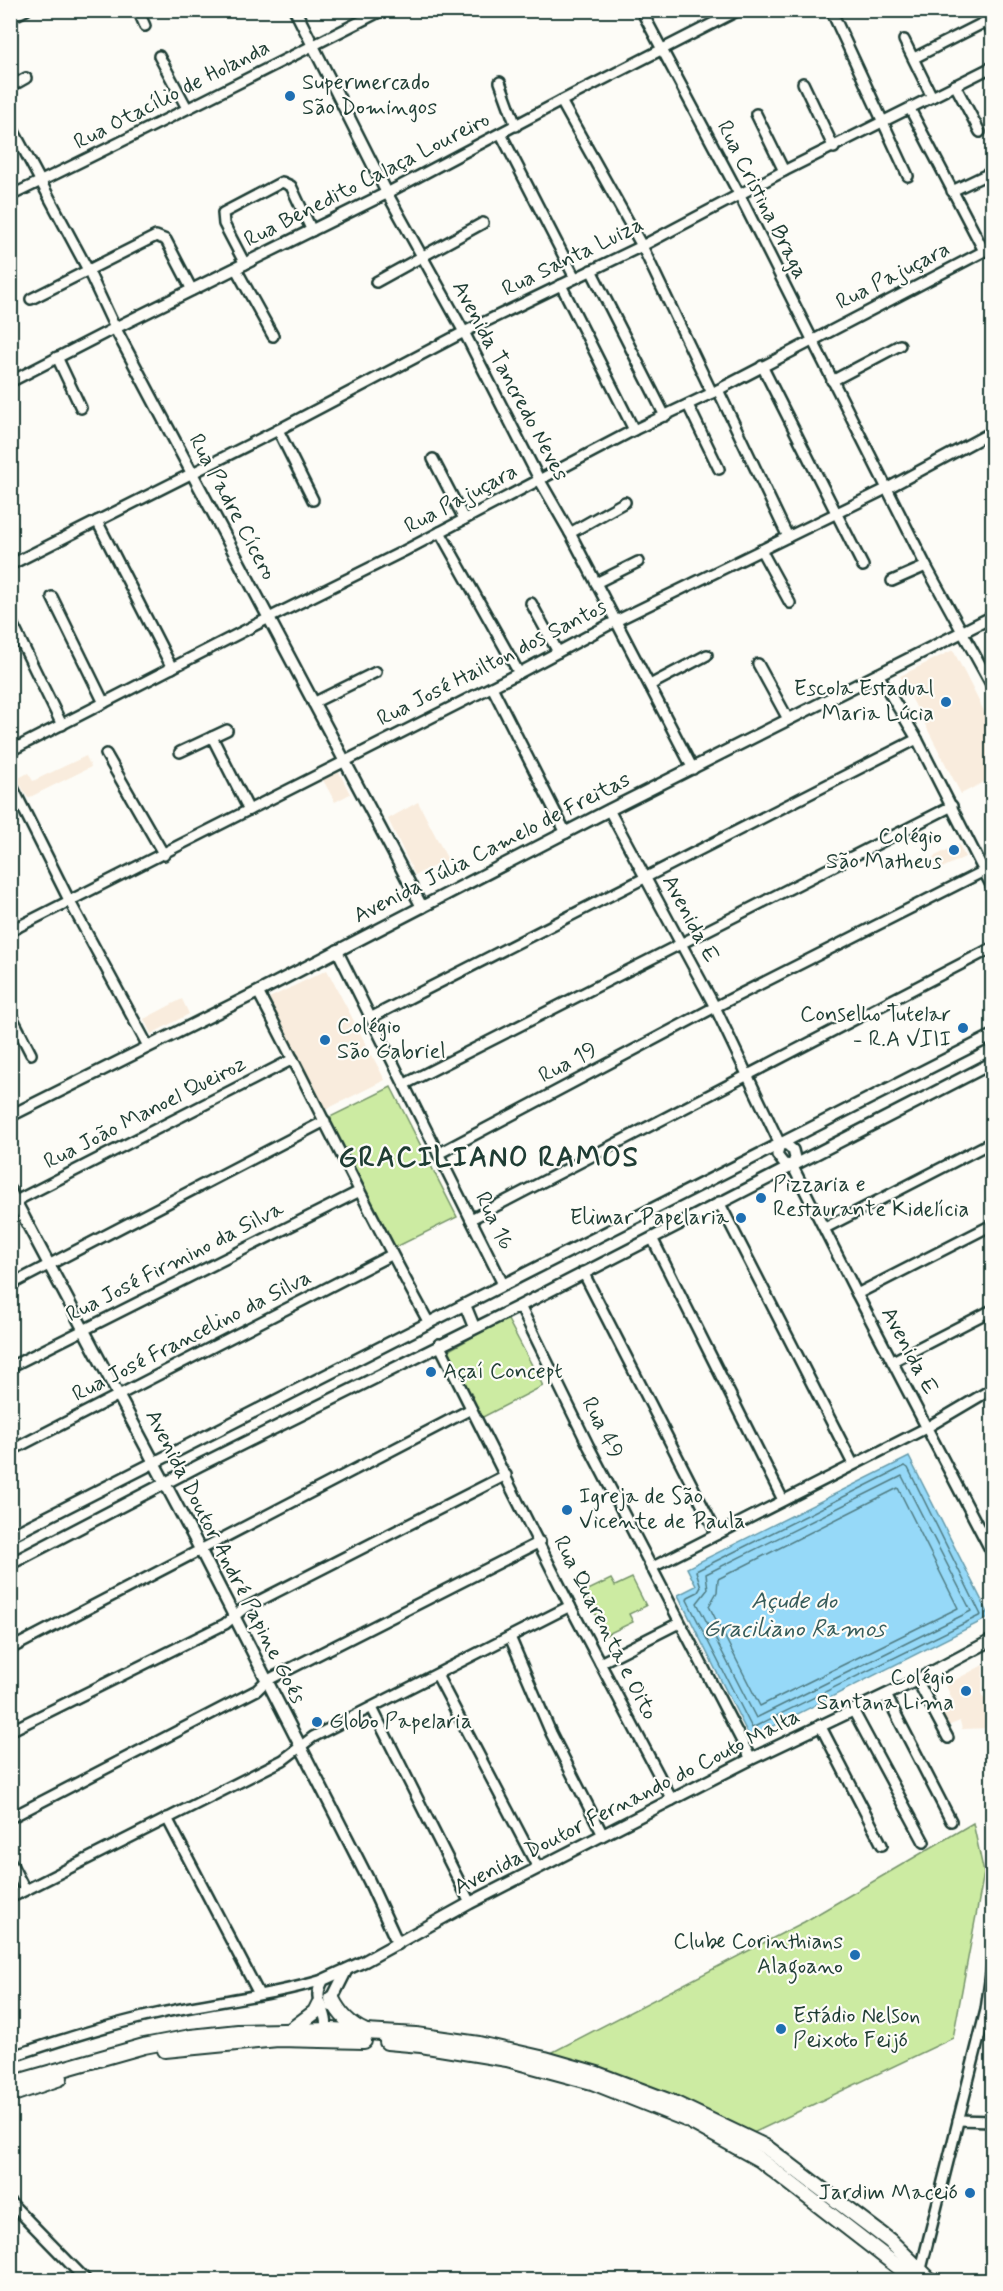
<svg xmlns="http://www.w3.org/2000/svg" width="1003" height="2291" viewBox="0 0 1003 2291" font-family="Mynerve,sans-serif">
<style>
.built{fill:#f9ecdd}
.green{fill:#cceba2;stroke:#76946b;stroke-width:1.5}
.water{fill:#96d9f8;stroke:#669baa;stroke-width:1.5}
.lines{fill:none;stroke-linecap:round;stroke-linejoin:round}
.shore{stroke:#4f7b82;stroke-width:1.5}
.minor-casing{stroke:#1f3d34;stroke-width:14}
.tertiary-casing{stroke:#1f3d34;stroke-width:15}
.primary-casing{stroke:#1f3d34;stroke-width:18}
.minor{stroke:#fdfcf7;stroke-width:9}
.tertiary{stroke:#fdfcf7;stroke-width:10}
.primary{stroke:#fdfcf7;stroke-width:14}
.poi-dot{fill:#1f6fb2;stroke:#fdfcf7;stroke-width:2}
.labels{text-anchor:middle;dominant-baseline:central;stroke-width:4.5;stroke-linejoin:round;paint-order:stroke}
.poi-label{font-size:22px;fill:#1f3d34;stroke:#fdfcf7;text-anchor:start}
.street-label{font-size:22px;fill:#1f3d34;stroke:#fdfcf7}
.water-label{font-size:24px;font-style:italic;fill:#375c5b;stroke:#fdfcf7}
.district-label{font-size:28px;font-weight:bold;letter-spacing:1.5px;fill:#1f3d34;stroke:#fdfcf7}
</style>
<rect width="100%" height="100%" fill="#fdfcf7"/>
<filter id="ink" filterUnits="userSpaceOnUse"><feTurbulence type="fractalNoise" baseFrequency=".0167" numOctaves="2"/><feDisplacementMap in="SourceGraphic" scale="12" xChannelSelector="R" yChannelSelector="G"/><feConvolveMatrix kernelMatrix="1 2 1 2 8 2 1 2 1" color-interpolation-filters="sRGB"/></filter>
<g filter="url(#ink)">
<!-- built -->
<g class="built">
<path d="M953,650l39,77v51l-31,16 -61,-118z"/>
<path d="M86,756l5,11 -63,31 -11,-19 11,-6 5,8z"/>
<path d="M339,772l11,22 -15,8 -12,-22z"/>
<path d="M418,802l30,58 -33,15 -27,-56z"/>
<path d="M959,844l6,13 -25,12 -7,-12z"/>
<path d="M327,970l58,110 -62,31 -58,-111z"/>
<path d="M182,999l7,15 -38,20 -7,-15z"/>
<path d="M983,1665l-1,32 10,1v30l-30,1 -2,-8 -17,7 -6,-11 18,-10 -9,-22z"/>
</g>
<!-- green -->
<g class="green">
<path d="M391,1087l66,130 -67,33 -66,-130z"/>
<path d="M507,1318l36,68 -62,32 -32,-68z"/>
<path d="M632,1578l14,28 -17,8 4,8 -27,13 -22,-43 27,-13 4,7z"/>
<path d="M973,1823l11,50 -31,165 -202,96 -124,-57 -80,-22 257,-133z"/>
</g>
<!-- water -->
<path class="water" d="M909,1457l81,160 -240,121 -72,-143 18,-9 -9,-18z"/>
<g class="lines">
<!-- shore -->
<g class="shore">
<path d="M905,1466l3,2 73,147 -229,113 -65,-128 1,-3 10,-5 3,-5 -5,-16z"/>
<path d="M902,1476l69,135 -215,107 -59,-115 11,-14 -2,-15z"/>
<path d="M898,1488l60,120 -198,98 -51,-100 8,-14 1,-13z"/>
</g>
<!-- minor casing -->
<g class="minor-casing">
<g id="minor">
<path d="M138,10l7,16"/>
<path d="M641,10l99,186 186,370 66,120"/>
<path d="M831,10l77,166"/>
<path d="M982,10l10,22"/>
<path d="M10,18l16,-8"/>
<path d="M904,40l28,57"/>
<path d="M159,56l28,52"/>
<path d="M914,58l73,-37"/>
<path d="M500,82l16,44"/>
<path d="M803,83l31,65"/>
<path d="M955,85l25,47"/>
<path d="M10,87l16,-9"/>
<path d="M561,101l81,145 70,147"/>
<path d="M910,109l74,142"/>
<path d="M756,114l28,57"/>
<path d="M10,124l78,146 27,58 -105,54"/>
<path d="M501,134l74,144"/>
<path d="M952,191l40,-19"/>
<path d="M10,196c125,-60 249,-123 373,-186"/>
<path d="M245,264l-21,-40 -1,-11 59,-31 9,4 21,45"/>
<path d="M236,269l37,67"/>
<path d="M591,270l74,146"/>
<path d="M376,282l107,-59"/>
<path d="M561,285l73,145"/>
<path d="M31,299l125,-63 10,4 26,50"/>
<path d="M57,357l24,51"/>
<path d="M762,366l101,200"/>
<path d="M832,381l68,-36"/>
<path d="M718,390l70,147"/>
<path d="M688,405l31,64"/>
<path d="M278,430l35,70"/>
<path d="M433,459l31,60"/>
<path d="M97,521l75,147"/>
<path d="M440,532l79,141"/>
<path d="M570,533l55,-31"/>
<path d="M761,550l29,53"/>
<path d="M10,565l268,-135 186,-98 178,-86 142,-75 208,-104"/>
<path d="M892,581l34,-15"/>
<path d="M596,583l42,-21"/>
<path d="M52,597l52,106"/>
<path d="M531,603l27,49"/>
<path d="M10,619l52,106"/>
<path d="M758,664l30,55"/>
<path d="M878,674l39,65 75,148"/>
<path d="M650,685l57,-30"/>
<path d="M492,687l74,146"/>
<path d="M313,703l63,-31"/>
<path d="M212,737l37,73"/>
<path d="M10,751l259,-133 135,-67 230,-121 78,-37 280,-146"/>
<path d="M180,752l47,-22"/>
<path d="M106,754l58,101"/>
<path d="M693,769l-123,-236 -31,-54 -75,-147 -77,-139 174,-92 178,-91"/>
<path d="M10,782l60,120 78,144"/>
<path d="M609,810l106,197 65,137 -3,11 7,9 8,1"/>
<path d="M10,916l7,12"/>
<path d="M10,931l509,-258 97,-52 270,-132 106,-57"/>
<path d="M337,950l166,334"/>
<path d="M258,992c58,110 111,222 171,331"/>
<path d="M10,1013l21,41"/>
<path d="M372,1017l545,-278"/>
<path d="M405,1084l547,-278"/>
<path d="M780,1144l7,1 6,5 2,8 -3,7 65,129 135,259"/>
<path d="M438,1154l277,-147 269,-136"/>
<path d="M719,1202l134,262"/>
<path d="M10,1204l283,-145"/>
<path d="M471,1219l521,-271"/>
<path d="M825,1228l167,-86"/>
<path d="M652,1238l131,262"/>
<path d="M583,1272l134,262"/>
<path d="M10,1285l315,-164"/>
<path d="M857,1294l135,-69"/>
<path d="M520,1306l69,141 162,312"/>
<path d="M439,1344l131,262 102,194"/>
<path d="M893,1361l99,-51"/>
<path d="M10,1367l348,-175"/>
<path d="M10,1451l381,-196"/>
<path d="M651,1568l275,-140 66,-39"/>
<path d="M510,1637l41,96 52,102"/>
<path d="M10,1649l461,-240"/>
<path d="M600,1663l79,-40"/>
<path d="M437,1675l101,193"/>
<path d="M917,1680l31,58"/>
<path d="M886,1695l65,126"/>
<path d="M372,1708l98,195"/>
<path d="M853,1710l71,132"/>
<path d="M820,1725l62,120"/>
<path d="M10,1731l215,-107 18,-15 263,-134"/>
<path d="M10,1818l247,-128 9,-9 274,-139"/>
<path d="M167,1818l92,176"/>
<path d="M10,1861l15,29"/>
<path d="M10,1898l273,-138 30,-23 257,-131"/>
<path d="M10,2057c50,-17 100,-33 151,-44 54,-12 109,-17 162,-33"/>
<path d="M958,2120l34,1"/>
<path d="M10,2202l76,78"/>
<path d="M920,2273l66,-263 6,-44"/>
</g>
</g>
<!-- tertiary casing -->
<g class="tertiary-casing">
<g id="tertiary">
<path d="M295,10l92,183 -272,135 307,579"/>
<path d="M10,1116l248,-124 351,-182 383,-193"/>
<path d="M10,1191l191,360 168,330 29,63"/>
<path d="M465,1305l9,22"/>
<path d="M10,1536l982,-500"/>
<path d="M10,1564l190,-99 320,-159 472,-243"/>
<path d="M331,2006l1,-7 14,-28"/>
<path d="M325,2037c0,-5 1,-10 1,-15 -2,-18 -14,-22 -3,-42l42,-19 105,-58 281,-144 166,-79 75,-40"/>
</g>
</g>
<!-- primary casing -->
<g class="primary-casing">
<g id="primary">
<path d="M332,1999c7,14 18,26 32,32"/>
<path d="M291,2030l24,-18 4,-8"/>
<path d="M387,2042l34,3 86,14 85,23 96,38 71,39 156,121"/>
<path d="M165,2050l113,-11 86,2"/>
<path d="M10,2084l134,-38 47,-9 47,-5 94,-2 84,5 63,9 66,15 52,15 79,30 90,43 124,94 40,39"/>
<path d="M10,2095l50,-17"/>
</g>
</g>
<!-- minor -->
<use href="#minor" class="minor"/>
<!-- tertiary -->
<use href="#tertiary" class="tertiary"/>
<!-- primary -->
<use href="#primary" class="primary"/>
</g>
</g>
<!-- markers -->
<g class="poi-dot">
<circle cx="290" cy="96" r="6"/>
<circle cx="946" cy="702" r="6"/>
<circle cx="954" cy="850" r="6"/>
<circle cx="963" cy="1028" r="6"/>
<circle cx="325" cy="1040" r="6"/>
<circle cx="761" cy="1198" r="6"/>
<circle cx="741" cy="1218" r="6"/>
<circle cx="431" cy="1372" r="6"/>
<circle cx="567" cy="1510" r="6"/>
<circle cx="966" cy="1691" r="6"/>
<circle cx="317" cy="1722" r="6"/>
<circle cx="855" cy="1955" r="6"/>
<circle cx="781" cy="2029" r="6"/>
<circle cx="970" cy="2193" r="6"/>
</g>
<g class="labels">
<!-- poi labels -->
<g class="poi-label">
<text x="302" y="83">Supermercado<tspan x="302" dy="25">São Domingos</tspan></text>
<text x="934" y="689" text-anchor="end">Escola Estadual<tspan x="934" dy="25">Maria Lúcia</tspan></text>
<text x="942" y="837" text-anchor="end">Colégio<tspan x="942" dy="25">São Matheus</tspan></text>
<text x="951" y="1015" text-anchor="end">Conselho Tutelar<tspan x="951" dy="25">- R.A VIII</tspan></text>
<text x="337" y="1027">Colégio<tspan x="337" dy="25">São Gabriel</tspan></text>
<text x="773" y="1185">Pizzaria e<tspan x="773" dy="25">Restaurante Kidelícia</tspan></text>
<text x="729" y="1218" text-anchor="end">Elimar Papelaria</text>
<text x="443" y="1372">Açaí Concept</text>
<text x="579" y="1497">Igreja de São<tspan x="579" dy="25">Vicente de Paula</tspan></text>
<text x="954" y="1678" text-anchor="end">Colégio<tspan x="954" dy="25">Santana Lima</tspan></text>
<text x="329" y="1722">Globo Papelaria</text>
<text x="843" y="1942" text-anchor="end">Clube Corinthians<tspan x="843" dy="25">Alagoano</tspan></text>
<text x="793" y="2016">Estádio Nelson<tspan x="793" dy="25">Peixoto Feijó</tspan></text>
<text x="958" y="2193" text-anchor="end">Jardim Maceió</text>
</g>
<!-- street labels -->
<g class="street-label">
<text transform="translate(172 95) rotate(-27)">Rua Otacílio de Holanda</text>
<text transform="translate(367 180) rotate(-27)">Rua Benedito Calaça Loureiro</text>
<text transform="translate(762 200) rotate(63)">Rua Cristina Braga</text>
<text transform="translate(573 257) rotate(-26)">Rua Santa Luiza</text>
<text transform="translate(893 276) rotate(-27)">Rua Pajuçara</text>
<text transform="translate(510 381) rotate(62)">Avenida Tancredo Neves</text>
<text transform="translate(461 499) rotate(-28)">Rua Pajuçara</text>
<text transform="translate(232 507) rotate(62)">Rua Padre Cícero</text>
<text transform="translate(492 663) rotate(-27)">Rua José Hailton dos Santos</text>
<text transform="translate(492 848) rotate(-27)">Avenida Júlia Camelo de Freitas</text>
<text transform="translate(690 919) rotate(62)">Avenida E</text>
<text transform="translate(568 1063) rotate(-28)">Rua 19</text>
<text transform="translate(145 1113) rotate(-27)">Rua João Manoel Queiroz</text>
<text transform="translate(494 1221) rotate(64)">Rua 16</text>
<text transform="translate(175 1262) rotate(-27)">Rua José Firmino da Silva</text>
<text transform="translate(192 1336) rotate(-27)">Rua José Francelino da Silva</text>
<text transform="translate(909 1351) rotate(62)">Avenida E</text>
<text transform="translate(602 1428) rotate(63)">Rua 49</text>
<text transform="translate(225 1557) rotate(63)">Avenida Doutor André Papine Goés</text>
<text transform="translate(605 1628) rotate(63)">Rua Quarenta e Oito</text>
<text transform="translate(627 1802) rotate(-27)">Avenida Doutor Fernando do Couto Malta</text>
</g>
<!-- water labels -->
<g class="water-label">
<text x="794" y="1601">Açude do<tspan x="794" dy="28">Graciliano Ramos</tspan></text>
</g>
<!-- district labels -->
<g class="district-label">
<text x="489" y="1158">GRACILIANO RAMOS</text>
</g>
</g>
<!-- margin -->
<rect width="1003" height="2291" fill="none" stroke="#fdfcf7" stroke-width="36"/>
<rect x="18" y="18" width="967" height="2255" fill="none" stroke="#1f3d34" stroke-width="2" filter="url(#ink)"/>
</svg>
